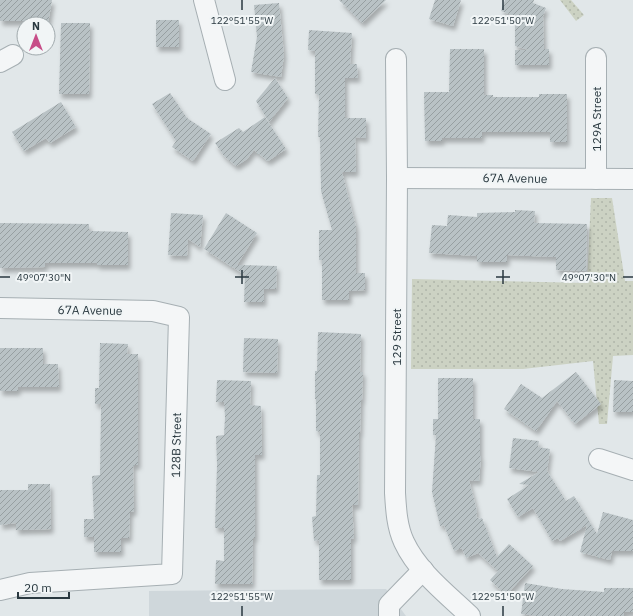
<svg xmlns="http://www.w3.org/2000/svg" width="633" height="616" viewBox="0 0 633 616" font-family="'IBM Plex Sans',sans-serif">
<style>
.built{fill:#cfd7db}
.park{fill:url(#park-dots)}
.building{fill:url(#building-hatch);filter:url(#shadow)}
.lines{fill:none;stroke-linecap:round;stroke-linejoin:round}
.minor-casing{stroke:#a6afb3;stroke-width:22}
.minor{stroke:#f4f6f7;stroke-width:20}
.ticks{fill:none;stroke:#2a3940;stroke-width:1.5}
.labels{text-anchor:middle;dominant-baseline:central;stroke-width:4;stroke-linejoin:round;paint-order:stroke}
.street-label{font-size:12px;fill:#2a3940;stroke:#f1f5f6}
.ticks-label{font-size:10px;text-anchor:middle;fill:#2a3940;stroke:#f1f5f6;stroke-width:4;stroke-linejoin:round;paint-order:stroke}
</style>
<defs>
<pattern id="park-dots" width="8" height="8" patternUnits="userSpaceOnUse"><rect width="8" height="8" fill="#ccd2c3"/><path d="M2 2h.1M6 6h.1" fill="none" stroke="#afb5a9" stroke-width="1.8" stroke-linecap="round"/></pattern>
<pattern id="building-hatch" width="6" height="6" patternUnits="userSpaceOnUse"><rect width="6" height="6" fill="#b9c2c5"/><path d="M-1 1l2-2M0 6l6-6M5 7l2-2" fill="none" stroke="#979fa1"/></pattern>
<filter id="shadow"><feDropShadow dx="2.5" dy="4.5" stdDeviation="2" flood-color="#0004"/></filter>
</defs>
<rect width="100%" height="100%" fill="#e1e7e9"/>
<!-- built -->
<path class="built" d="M386,589l20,27h-257v-25z"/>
<!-- park -->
<g class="park">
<path d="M560,0h11l13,15 -8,6z"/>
<path d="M591,198h21l13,83h8v74l-20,1 -6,68h-8l-6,-63 -70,8h-112l1,-90 175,4z"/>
</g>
<!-- building -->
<g class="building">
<path d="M0,0h52l-4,24h-9l-16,-3h-23z"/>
<path d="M339,0h47l-24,23z"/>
<path d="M435,0h26l-8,26 -24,-7z"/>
<path d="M505,0h29l-1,3 13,5 -3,8 1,33h5v16h-34v-15h14l-14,-4v-30l-14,-5z"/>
<path d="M279,3l5,52 -3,22 -30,-5 6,-35 -3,-32z"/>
<rect x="156" y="20" width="23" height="27"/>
<path d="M61,23h29l-1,71h-30z"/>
<path d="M309,30l43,3 -2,31h7l1,14h-13v40h21v20l-11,-1 1,35h-14l14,55v46h9v17l-16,1v9h-27v-40h-3v-30h13l-11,-39 -1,-54h-2l1,-43h-4v-43l-7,-1z"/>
<path d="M450,49h34v46h9v2h46v-3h28v48h-17v-10h-68v6h-40v3h-17l-1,-49h25z"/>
<path d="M275,78l13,20 -19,24 -13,-21z"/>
<path d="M170,93l17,25 24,16 -18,27 -21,-14 4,-6 -24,-37z"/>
<path d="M61,102l15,25 -26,16 -4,-5 -22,13 -12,-19z"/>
<path d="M265,117l21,32 -18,12 -14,-11 -7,9 -11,7 -12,-10 -9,-13 24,-15 4,4z"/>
<path d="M515,210l20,1 -1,12 53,1 -1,47 -30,-1v-13l-49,-2v7h-30v-6l-48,-3 3,-28 15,1 1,-11 29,2v-4l38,-1z"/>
<path d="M171,213l32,2 -3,32 -12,-8 -1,17 -19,-1z"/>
<path d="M226,213l31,20 -20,32 40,1 -1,23h-12v13h-20l1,-27 -41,-26z"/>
<path d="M0,223l89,1v7l39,1v33h-31v-2h-52v4l-45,1z"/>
<path d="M318,332l43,2 -1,38h3l-1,28h-1l-1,33h-1l-1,72h-6l2,33 -3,1v41h-32v-40l-5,1 -2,-24 4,-1 1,-41h3v-43l-4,-1v-32h-1v-28h2z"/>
<path d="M244,338l34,1 -1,34 -34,-1z"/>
<path d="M100,343l28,1 -1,10h11v111h-5l1,46 -4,1 -1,26h-8v14h-27v-15h-10v-18h10l-2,-43 8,-1 1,-71h-6v-16h4z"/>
<path d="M0,348h43v16h15l1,23h-41v4h-18z"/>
<path d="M576,372l25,32 -26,20 -18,-23 -21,30 -32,-22 17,-25 21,14z"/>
<path d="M438,378h35v41h7v37h1l-2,25 -10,-1 8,31 -1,8 2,-2 1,2 3,-1 15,39 12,-13 24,22 -27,29 -16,-15 8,-9 -20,-18 -12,5 -4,-10 -8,3 -10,-26 -4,1 -8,-34 4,-57h-3v-16h5z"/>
<path d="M217,380l34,1 -1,24 11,1 1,49h-7v83h-2l-1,46h-37l1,-24 8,1v-33h-9l2,-63 -1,-29 8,-1 1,-18 -1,-15h-8z"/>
<path d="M614,380l19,1v31h-20z"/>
<path d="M513,438l26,3 -1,6 12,2 -3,22 19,30 8,-5 23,38 6,-22 30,8v31h-21l-2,9 -30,-8 7,-27 -27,16 -2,-3 -6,3 -19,-33 -15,9 -11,-18 22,-14 -10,-1 20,-12 -30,-4z"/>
<path d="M28,484h22l1,45 -35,1v-7l-16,2v-35h28z"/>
<path d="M525,583l37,6 42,3v-4h29v24h-9v4h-87l-16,-2z"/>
</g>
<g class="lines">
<!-- minor casing -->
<g class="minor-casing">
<g id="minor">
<path d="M204,0l21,80"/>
<path d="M596,58v121"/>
<path d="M396,59l1,119 -2,315c1,17 2,34 9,49 14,30 43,52 66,74"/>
<path d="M0,62l13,-7"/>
<path d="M397,178l236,1"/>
<path d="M0,308l153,3 26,6 -7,257 -142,9 -30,7"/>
<path d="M599,459l34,11"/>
<path d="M389,616v-11l34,-35"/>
</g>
</g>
<!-- minor -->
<use href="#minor" class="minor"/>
</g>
<!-- ticks -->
<path class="ticks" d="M242,0v10M503,0v10M242,270v14M503,270v14M0,277h10M235,277h14M496,277h14M623,277h10M242,606v10M503,606v10"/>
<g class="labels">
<!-- street labels -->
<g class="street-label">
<text transform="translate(596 119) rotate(-90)">129A Street</text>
<text transform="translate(515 178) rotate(1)">67A Avenue</text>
<text transform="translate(90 310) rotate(1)">67A Avenue</text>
<text transform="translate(396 337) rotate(-90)">129 Street</text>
<text transform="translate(176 445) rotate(-89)">128B Street</text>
</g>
</g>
<g class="ticks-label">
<text x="242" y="24">122°51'55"W</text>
<text x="503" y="24">122°51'50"W</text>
<text x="44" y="281">49°07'30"N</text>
<text x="589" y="281">49°07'30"N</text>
<text x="242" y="600">122°51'55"W</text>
<text x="503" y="600">122°51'50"W</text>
</g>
<!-- north arrow -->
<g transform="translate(36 36)"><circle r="19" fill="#f1f5f6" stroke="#a1aaad"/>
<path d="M0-3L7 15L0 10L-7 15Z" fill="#c74d88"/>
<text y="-6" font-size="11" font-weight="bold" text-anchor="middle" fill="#2a3940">N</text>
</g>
<!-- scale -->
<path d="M18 592v6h51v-6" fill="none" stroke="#2a3940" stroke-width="2"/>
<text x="24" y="592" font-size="12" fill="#2a3940" stroke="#f1f5f6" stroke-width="3" paint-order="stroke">20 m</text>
</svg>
